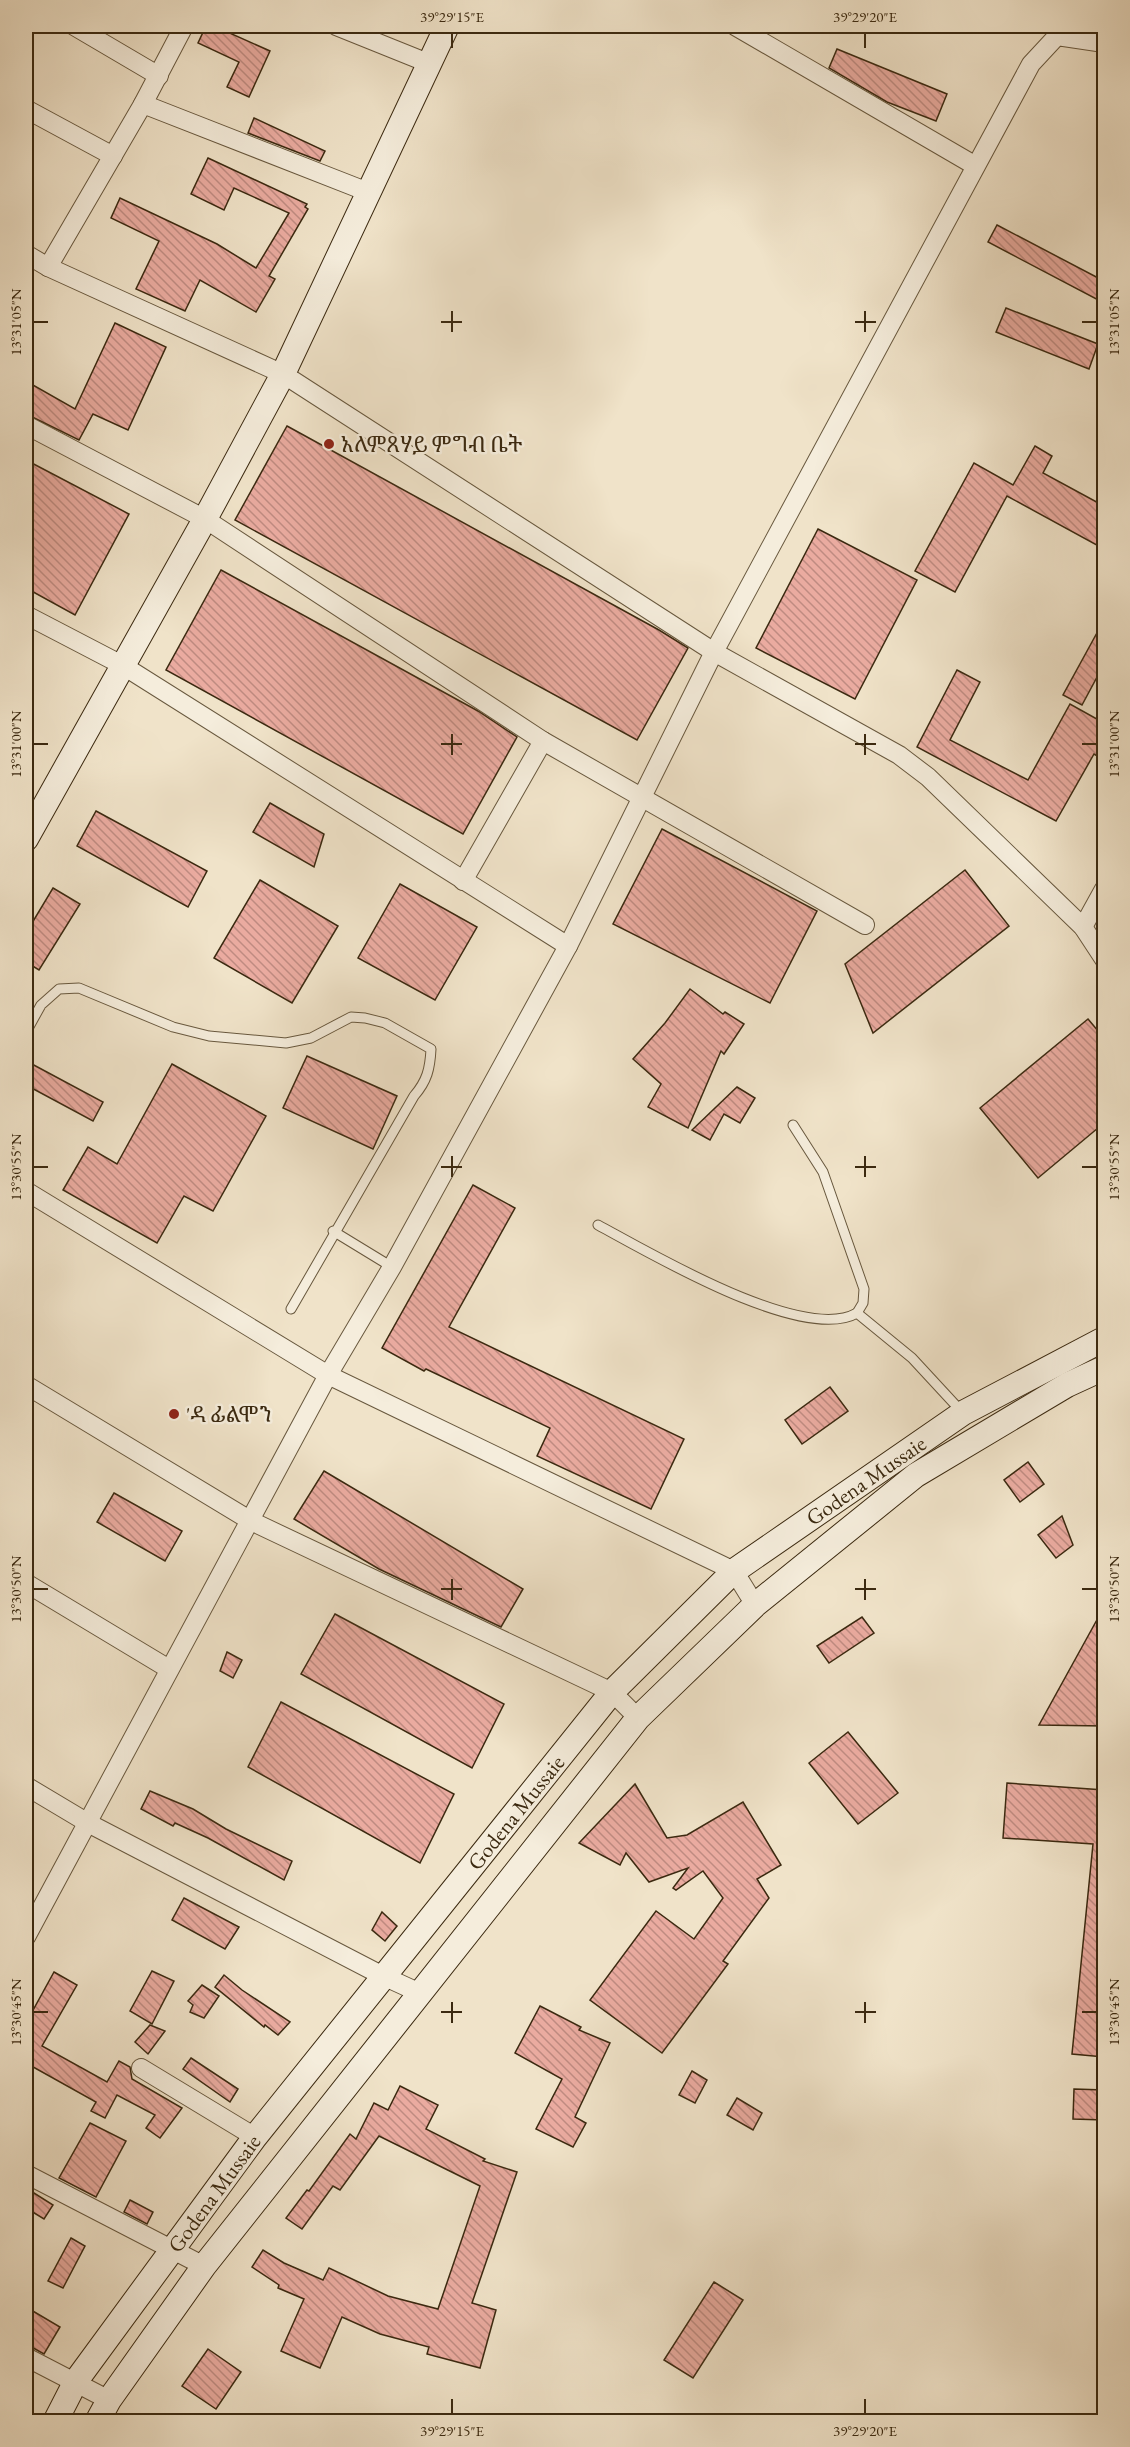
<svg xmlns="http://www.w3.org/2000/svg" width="1130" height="2447" viewBox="0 0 1130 2447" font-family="'EB Garamond','Noto Serif Ethiopic',serif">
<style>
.building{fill:url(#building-back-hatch);stroke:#3b2910;stroke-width:1.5}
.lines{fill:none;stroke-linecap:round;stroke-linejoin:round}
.lane-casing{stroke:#68583e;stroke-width:11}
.street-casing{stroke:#68583e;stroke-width:20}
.secondary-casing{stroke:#3b2910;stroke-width:26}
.lane{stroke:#f5eddc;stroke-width:9}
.street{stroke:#f5eddc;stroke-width:18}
.secondary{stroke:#f5eddc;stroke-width:24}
.ticks{fill:none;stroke:#3b2910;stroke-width:2}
.poi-dot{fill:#8f2418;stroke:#f5eddc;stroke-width:2}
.labels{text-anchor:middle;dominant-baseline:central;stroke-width:5;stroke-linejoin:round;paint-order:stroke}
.poi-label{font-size:22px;fill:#3b2910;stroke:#f5eddc;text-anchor:start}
.street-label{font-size:22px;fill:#3b2910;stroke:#f5eddc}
.neatline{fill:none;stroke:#3b2910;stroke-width:2}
.ticks-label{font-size:15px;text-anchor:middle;fill:#3b2910}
</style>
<defs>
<pattern id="building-back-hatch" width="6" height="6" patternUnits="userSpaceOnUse" patternTransform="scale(1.5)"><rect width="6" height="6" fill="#eaaba0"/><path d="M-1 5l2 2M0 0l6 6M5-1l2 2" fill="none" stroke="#bf8b81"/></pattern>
</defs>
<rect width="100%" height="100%" fill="#f0e3c9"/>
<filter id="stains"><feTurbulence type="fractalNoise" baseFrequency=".00333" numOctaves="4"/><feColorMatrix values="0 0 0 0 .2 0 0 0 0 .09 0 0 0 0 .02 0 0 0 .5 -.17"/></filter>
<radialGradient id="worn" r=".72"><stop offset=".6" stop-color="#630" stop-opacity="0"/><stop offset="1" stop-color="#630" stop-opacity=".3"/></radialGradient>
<!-- building -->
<g class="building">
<path d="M206,26h8l56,25 -21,46 -22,-10 12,-25 -41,-19z"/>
<path d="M837,49l110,45 -11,27 -49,-19 -58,-34z"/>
<path d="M254,118l71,33 -5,10 -72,-28z"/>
<path d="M208,158l99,46 -2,3 3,2 -39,67 6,3 -19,33 -56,-32 -15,31 -49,-22 23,-48 -48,-23 9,-20 97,46 39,24 33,-55 -55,-25 -10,22 -33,-16z"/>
<path d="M997,225l107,56v22l-116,-61z"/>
<path d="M1006,308l92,36 -9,25 -93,-37z"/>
<path d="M115,323l51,24 -38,83 -35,-16 -14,26 -53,-26v-33l49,28z"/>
<path d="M287,426l372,204 29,18 -51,92 -402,-220z"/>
<path d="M1035,446l17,10 -9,17 61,33v43l-97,-53 -52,96 -40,-21 59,-108 39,22z"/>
<path d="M26,460l103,54 -54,101 -49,-27z"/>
<path d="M818,529l99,51 -62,119 -99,-51z"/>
<path d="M221,570l257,141 39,26 -54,97 -297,-164z"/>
<path d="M1104,620v44l-22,41 -19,-10z"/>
<path d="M957,670l23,12 -30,58 78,40 42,-76 34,19v37l-10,-6 -38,67 -139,-74z"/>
<path d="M270,803l54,31 -10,33 -61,-35z"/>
<path d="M96,811l111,60 -19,36 -111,-61z"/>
<path d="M662,829l155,82 -47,92 -157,-79z"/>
<path d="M965,870l44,56 -136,107 -28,-69z"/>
<path d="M260,880l78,46 -46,77 -78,-45z"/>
<path d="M400,884l77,43 -42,73 -77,-42z"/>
<path d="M53,888l27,16 -41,66 -13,-8v-29z"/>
<path d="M690,989l33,25 2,-2 19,12 -20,30 -3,-3 -33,77 -40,-21 13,-23 -28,-25 32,-36z"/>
<path d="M1088,1019l16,19v85l-66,55 -58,-70z"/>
<path d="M307,1056l90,40 -24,53 -90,-41z"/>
<path d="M30,1063l73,39 -10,19 -67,-36v-13z"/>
<path d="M172,1064l94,52 -53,95 -29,-15 -27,47 -94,-53 25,-43 29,17z"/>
<path d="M737,1087l18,11 -15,25 -16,-9 -14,26 -18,-10z"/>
<path d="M473,1185l42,23 -66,119 235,112 -33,70 -114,-53 13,-28 -124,-59 -2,2 -42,-23z"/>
<path d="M830,1387l18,24 -46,33 -17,-24z"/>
<path d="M1028,1462l16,22 -24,18 -16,-22z"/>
<path d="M324,1471l199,118 -22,38 -122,-58 -85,-50z"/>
<path d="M114,1493l68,38 -17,30 -68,-39z"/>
<path d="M1062,1516l11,29 -17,13 -18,-23z"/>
<path d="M1104,1607v119l-65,-1z"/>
<path d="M335,1614l169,90 -32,64 -171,-94z"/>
<path d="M862,1617l12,16 -45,30 -12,-17z"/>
<path d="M227,1652l15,8 -9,18 -13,-7z"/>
<path d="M281,1702l173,92 -34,69 -172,-96z"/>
<path d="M848,1732l50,61 -40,31 -49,-61z"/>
<path d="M1007,1783l97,7v267l-32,-3 21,-210 -90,-6z"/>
<path d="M635,1784l32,54 20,-3 56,-33 38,63 -24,14 12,19 -46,63 5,3 -66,89 -72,-53 66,-89 38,28 29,-41 -20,-27 -27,19 -3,-2 15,-20 -39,14 -23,-29 -6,12 -41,-22z"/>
<path d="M150,1791l43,18 33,20 66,32 -8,19 -76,-42 -33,-15 -2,3 -32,-17z"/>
<path d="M184,1898l55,29 -14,22 -53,-29z"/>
<path d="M382,1912l15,14 -12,15 -13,-11z"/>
<path d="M152,1971l22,10 -22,43 -22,-13z"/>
<path d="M54,1972l23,13 -35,61 65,36 12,-21 11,6 2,12 50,29 -22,30 -14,-10 9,-13 -38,-20 -12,23 -14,-7 5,-9 -70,-39v-40z"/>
<path d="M224,1975l18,15 48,32 -12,13 -13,-10 -1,2 -49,-40z"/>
<path d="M202,1985l17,11 -15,22 -14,-6 3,-7 -5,-4z"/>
<path d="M540,2006l41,21 -2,3 31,13 -35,74 11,6 -13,24 -37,-18 26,-50 -47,-26z"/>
<path d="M150,2025l15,6 -17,23 -13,-12z"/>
<path d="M191,2058l47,31 -8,13 -47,-33z"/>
<path d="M692,2071l15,9 -12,23 -16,-8z"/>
<path d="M400,2086l38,19 -12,24 59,30 -2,2 34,11 -45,131 24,7 -16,58 -53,-14 2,-7 -49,-13 -38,-17 -22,51 -39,-17 23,-52 -26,-11 1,-3 -27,-18 11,-17 21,13 39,17 6,-12 59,28 50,13 42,-123 -101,-50 -39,54 -7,-4 -31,43 -16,-11 21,-28 2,1 41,-57 6,5 18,-36 14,7z"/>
<path d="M1074,2089l30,1v30l-31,-1z"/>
<path d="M737,2098l25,15 -9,17 -26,-15z"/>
<path d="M90,2123l36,18 -30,56 -37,-19z"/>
<path d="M26,2188l27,17 -9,14 -18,-11z"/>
<path d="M130,2200l23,12 -6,12 -23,-12z"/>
<path d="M71,2238l14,8 -22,42 -15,-7z"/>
<path d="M714,2282l29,18 -50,78 -29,-18z"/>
<path d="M26,2307l34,20 -16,27 -18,-10z"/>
<path d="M208,2349l33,23 -25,37 -34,-23z"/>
</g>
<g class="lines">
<!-- lane casing -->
<g class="lane-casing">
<g id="lane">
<path d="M26,1032l15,-27 18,-16 20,-1 94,39 36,9 77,7 25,-5 40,-21 14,1 20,5 46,26c-1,20 -4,32 -17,47l-123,213"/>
<path d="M793,1125l30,47 41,117 -1,14 -6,10 55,45 49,53"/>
<path d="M598,1225c52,28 205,119 259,88"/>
<path d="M333,1231l59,36"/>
</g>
</g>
<!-- street casing -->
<g class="street-casing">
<g id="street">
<path d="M74,26l85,50"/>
<path d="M336,26l92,37"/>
<path d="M735,26l239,139"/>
<path d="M143,104l225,88"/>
<path d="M26,109l87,47"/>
<path d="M26,254l22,13 235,107 431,278 185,103 29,22 155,150 21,32"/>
<path d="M48,267l95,-163 41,-78"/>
<path d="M26,425l179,94 338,222 322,184"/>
<path d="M26,615l96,50 446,281"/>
<path d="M463,881l80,-140"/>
<path d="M1083,927l21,-38"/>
<path d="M26,1191l302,184 406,196 21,34"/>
<path d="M26,1385l225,136 361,171 26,26"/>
<path d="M26,1583l143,86"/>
<path d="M26,1786l62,37 295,153 37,17"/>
<path d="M26,1937l302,-562 64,-108 176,-321 146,-294 317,-588 26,-28 47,7"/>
<path d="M141,2068l114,69"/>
<path d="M26,2174l178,92"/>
<path d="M26,2357l83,43"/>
</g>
</g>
<!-- secondary casing -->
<g class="secondary-casing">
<g id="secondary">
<path d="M26,839l179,-320 78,-145 164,-348"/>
<path id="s1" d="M55,2422l21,-41 179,-244 357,-445 122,-121 229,-158 141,-74"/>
<path d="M97,2422l12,-22 95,-134 434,-548 117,-113 161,-130 151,-90 37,-17"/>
</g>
</g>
<!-- lane -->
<use href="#lane" class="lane"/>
<!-- street -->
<use href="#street" class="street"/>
<!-- secondary -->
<use href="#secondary" class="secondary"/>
</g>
<!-- ticks -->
<path class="ticks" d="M452,33v15M865,33v15M452,311v21M865,311v21M33,322h15M441,322h21M855,322h21M1082,322h15M452,734v21M865,734v21M33,744h15M441,744h21M855,744h21M1082,744h15M452,1156v21M865,1156v21M33,1167h15M441,1167h21M855,1167h21M1082,1167h15M452,1579v21M865,1579v21M33,1589h15M441,1589h21M855,1589h21M1082,1589h15M452,2002v21M865,2002v21M33,2012h15M441,2012h21M855,2012h21M1082,2012h15M452,2399v15M865,2399v15"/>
<!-- markers -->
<g class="poi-dot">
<circle cx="329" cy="444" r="6"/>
<circle cx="174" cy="1414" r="6"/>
</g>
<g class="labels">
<!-- poi labels -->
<g class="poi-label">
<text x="341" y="444">አለምጸሃይ ምግብ ቤት</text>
<text x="186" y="1414">'ዳ ፊልሞን</text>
</g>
<!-- street labels -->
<g class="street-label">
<text stroke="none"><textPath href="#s1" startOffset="1251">Godena Mussaie</textPath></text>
<text stroke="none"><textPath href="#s1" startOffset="765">Godena Mussaie</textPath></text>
<text stroke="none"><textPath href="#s1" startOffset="279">Godena Mussaie</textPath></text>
</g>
</g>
<!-- margin -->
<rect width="1130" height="2447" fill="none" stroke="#f0e3c9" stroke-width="66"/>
<rect x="33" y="33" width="1064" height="2381" class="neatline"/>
<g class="ticks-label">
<text x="452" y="22">39°29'15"E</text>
<text x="865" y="22">39°29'20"E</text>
<text transform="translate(16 322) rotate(-90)" y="5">13°31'05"N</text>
<text transform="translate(1114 322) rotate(-90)" y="5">13°31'05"N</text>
<text transform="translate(16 744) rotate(-90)" y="5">13°31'00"N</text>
<text transform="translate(1114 744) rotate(-90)" y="5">13°31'00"N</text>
<text transform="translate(16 1167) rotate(-90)" y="5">13°30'55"N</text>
<text transform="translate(1114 1167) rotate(-90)" y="5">13°30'55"N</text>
<text transform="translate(16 1589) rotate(-90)" y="5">13°30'50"N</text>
<text transform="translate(1114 1589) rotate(-90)" y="5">13°30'50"N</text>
<text transform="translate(16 2012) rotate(-90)" y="5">13°30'45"N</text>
<text transform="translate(1114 2012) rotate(-90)" y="5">13°30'45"N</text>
<text x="452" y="2436">39°29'15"E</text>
<text x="865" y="2436">39°29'20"E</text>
</g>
<rect width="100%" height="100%" filter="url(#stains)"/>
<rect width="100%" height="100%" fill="url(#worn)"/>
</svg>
